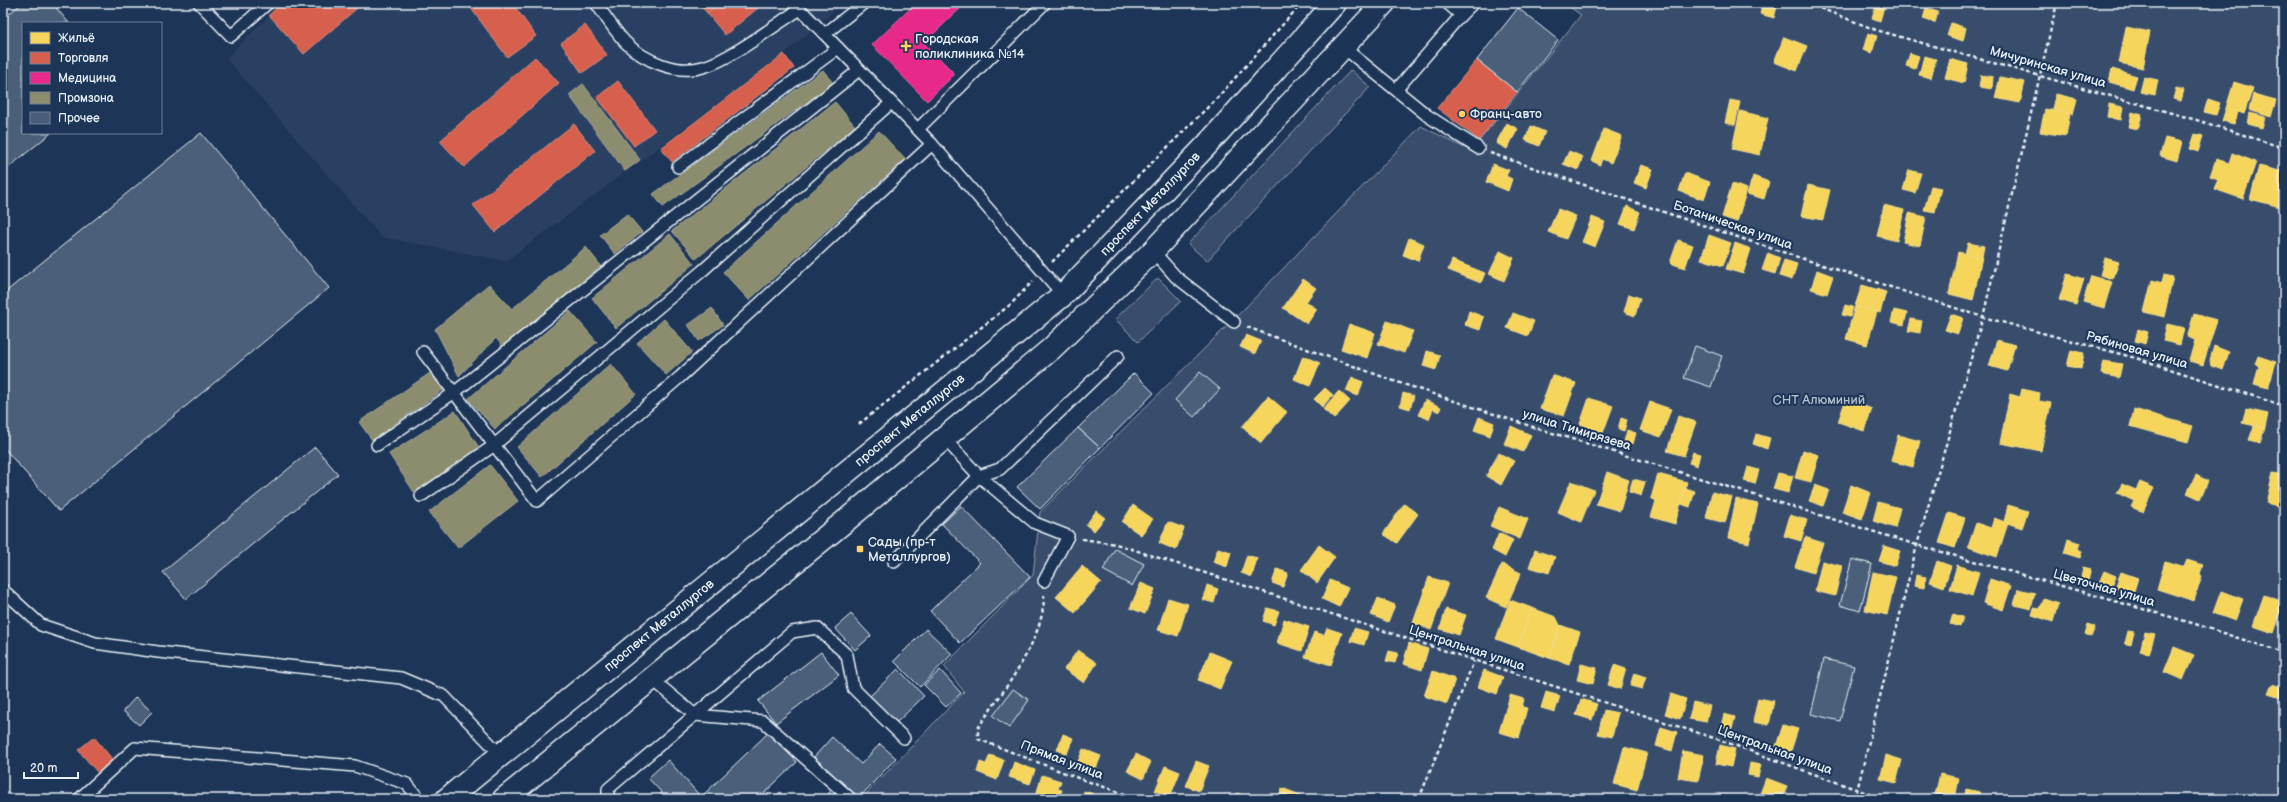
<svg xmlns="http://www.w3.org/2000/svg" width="2287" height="802" viewBox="0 0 2287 802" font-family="'Balsamiq Sans',sans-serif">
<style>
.built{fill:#2a4162}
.green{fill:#374d6c;stroke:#909fb2}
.homes{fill:#f6d55c;stroke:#f2dd8b}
.shops{fill:#d6604d;stroke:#db8c80}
.health{fill:#e7298a;stroke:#e765ab}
.industry{fill:#8c8c6e;stroke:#a8aa97}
.building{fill:#495e7a;stroke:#e8f1f8}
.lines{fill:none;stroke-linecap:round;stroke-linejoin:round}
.service-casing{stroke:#e8f1f8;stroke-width:14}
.primary-casing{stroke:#e8f1f8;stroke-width:25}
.path{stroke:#e8f1f8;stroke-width:2.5;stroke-dasharray:4 3;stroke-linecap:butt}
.service{stroke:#1d3557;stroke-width:11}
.primary{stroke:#1d3557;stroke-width:22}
.poi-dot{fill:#ffd166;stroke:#1d3557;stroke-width:1.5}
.labels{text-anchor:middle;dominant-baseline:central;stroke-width:4;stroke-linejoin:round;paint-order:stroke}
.poi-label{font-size:13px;fill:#e8f1f8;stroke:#1d3557;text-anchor:start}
.street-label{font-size:13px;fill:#e8f1f8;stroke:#1d3557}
.park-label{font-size:13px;fill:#b3c0ce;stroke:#1d3557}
</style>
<rect width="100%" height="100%" fill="#1d3557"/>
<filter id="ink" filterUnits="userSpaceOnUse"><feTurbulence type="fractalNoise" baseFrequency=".025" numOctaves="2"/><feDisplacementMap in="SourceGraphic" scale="8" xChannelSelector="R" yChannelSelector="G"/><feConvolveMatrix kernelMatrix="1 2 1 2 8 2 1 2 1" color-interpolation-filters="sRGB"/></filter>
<g filter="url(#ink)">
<!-- built -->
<path class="built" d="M282,3h561l-59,51 -278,207 -125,-24 -155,-179z"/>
<!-- green -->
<g class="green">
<path d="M1564,3h720v796h-1423l103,-107 -20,-26 89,-91 7,-63 205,-204 176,-182 50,25 110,-136z"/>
<path d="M1351,70l19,17 -163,174 -19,-17z"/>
<path d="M1158,278l23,23 -43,41 -23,-23z"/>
</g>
<!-- homes -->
<g class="homes">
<path d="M1763,3h15l-4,15 -14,-4z"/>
<path d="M1876,3h9l-5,18 -8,-3z"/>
<path d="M1926,8l12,4 -3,11 -12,-4z"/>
<path d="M1951,23l15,5 -3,13 -16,-5z"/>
<path d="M2126,27l24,5 -7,36 -24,-5z"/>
<path d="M1868,33l9,3 -5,17 -9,-3z"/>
<path d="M1784,37l23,9 -10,25 -23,-9z"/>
<path d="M1910,53l9,3 -4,13 -9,-3z"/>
<path d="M1924,56l12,3 -5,19 -12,-3z"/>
<path d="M1950,59l18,5 -4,19 -19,-5z"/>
<path d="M2112,69l25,7 -4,13 -24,-7z"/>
<path d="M1981,75l12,2 -1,12 -13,-2z"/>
<path d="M2000,77l25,5 -5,21 -25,-5z"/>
<path d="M2144,77l14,3 -3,15 -15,-3z"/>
<path d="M2234,82l19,6 -9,26 -6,-2 -4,12 -12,-3z"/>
<path d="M2176,88l8,2 -3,11 -8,-2z"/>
<path d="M2056,94l21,5 -4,15 -20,-4z"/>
<path d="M2253,94l23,6 -5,17 -22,-7z"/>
<path d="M2208,99l12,4 -4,12 -12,-3z"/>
<path d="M1730,100l10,2 -5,23 -10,-2z"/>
<path d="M2109,104l14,3 -2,13 -14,-3z"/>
<path d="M2045,109l25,4 -4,23 -26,-4z"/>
<path d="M1740,111l28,7 -8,37 -28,-6z"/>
<path d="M2132,112l10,3 -4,14 -9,-2z"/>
<path d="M2250,113l15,4 -3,11 -14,-4z"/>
<path d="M1507,123l11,6 -11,20 -11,-6z"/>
<path d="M1531,126l14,6 -6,14 -14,-6z"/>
<path d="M1604,129l18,7 -11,27 -9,-4 -2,6 -8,-4z"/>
<path d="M2195,134l8,2 -5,16 -8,-3z"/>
<path d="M2165,138l17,4 -5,19 -17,-5z"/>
<path d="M1569,151l14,6 -5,13 -15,-6z"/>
<path d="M2232,153l24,9 -13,37 -29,-10 4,-10 -8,-3 6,-17 13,4z"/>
<path d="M1493,164l16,6 -3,6 6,3 -4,12 -22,-9z"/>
<path d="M1641,165l12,4 -7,19 -12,-5z"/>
<path d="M2259,166l25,6v36l-34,-9z"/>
<path d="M1909,170l12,3 -6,20 -12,-3z"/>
<path d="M1685,173l25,9 -6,18 -25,-9z"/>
<path d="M1753,176l16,6 -5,17 -17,-5z"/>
<path d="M1732,184l15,5 -10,33 -15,-5z"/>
<path d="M1808,185l22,5 -7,30 -22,-4z"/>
<path d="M1931,186l10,2 -6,24 -11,-2z"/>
<path d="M1884,205l20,5 -7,31 -20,-5z"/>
<path d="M1627,206l13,6 -6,17 -14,-5z"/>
<path d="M1558,209l18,7 -10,23 -18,-7z"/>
<path d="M1909,213l17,4 -6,29 -17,-4z"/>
<path d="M1592,217l13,5 -10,25 -13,-5z"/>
<path d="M1709,235l22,8 -8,23 -22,-7z"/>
<path d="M1409,238l15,6 -6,17 -15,-6z"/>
<path d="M1678,240l15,5 -8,23 -15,-5z"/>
<path d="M1735,243l16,6 -8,25 -17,-5z"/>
<path d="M1968,243l16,3 -2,11 -17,-3z"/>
<path d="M1500,251l14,7 -10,23 -15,-7z"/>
<path d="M1958,252l24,5 -9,43 -24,-6z"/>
<path d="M1768,253l12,5 -5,16 -13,-4z"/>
<path d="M2105,258l14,4 -6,17 -13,-4z"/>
<path d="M1452,260l33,13 -4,10 -33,-13z"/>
<path d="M1784,260l13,4 -5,16 -13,-4z"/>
<path d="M1817,270l16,6 -6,18 -16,-5z"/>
<path d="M2067,274l17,5 -8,26 -17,-5z"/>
<path d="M2164,275l9,2 -9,40 -20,-5 8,-32 10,3z"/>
<path d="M2091,276l21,6 -8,26 -21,-6z"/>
<path d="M1303,279l13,9 -10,14 11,7 -10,15 -24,-16z"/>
<path d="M1862,285l24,7 -6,21 -25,-7z"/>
<path d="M1629,294l11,4 -5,18 -11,-4z"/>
<path d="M1845,305l8,2 -3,10 -8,-2z"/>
<path d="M1855,306l22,6 -10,33 -21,-6z"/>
<path d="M1894,310l13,3 -3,12 -13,-3z"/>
<path d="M1469,311l15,6 -4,13 -15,-5z"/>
<path d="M1513,313l21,8 -6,15 -21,-8z"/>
<path d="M1951,314l12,4 -5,16 -13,-4z"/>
<path d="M2194,314l23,6 -14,45 -14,-4 6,-21 -8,-3z"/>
<path d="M1911,319l11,2 -2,12 -12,-2z"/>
<path d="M1387,321l26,10 -9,22 -26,-9z"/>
<path d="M1349,324l26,9 -8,25 -26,-9z"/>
<path d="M2167,324l17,4 -4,17 -17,-4z"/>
<path d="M2138,329l10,3 -3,12 -10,-3z"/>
<path d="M1246,335l15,6 -6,13 -15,-7z"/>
<path d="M1997,340l18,5 -8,26 -18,-5z"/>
<path d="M2214,346l15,6 -6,18 -12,-4 -1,-6z"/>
<path d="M2071,350l13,3 -3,16 -14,-3z"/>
<path d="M1427,351l13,4 -4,15 -13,-4z"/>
<path d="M1303,356l17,7 -10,23 -16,-7z"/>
<path d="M2258,356l18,6 -8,26 -14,-4 5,-18 -4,-2z"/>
<path d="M2104,361l18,3 -3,14 -18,-4z"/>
<path d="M1552,375l24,8 -12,33 -24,-7z"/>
<path d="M1352,377l11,5 -5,14 -12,-5z"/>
<path d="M1325,388l8,7 -11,12 -8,-8z"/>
<path d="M2022,389l18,4 -1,8 12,2 -10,48 -41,-8 10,-49 10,3z"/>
<path d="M1339,391l11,10 -16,18 -11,-10z"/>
<path d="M1403,393l11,3 -4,13 -10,-3z"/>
<path d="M1268,396l19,16 -26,31 -19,-16z"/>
<path d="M1589,398l24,8 -10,27 -23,-9z"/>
<path d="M1846,399l26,10 -8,22 -26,-9z"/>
<path d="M1425,400l16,7 -2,5 -6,-3 -4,10 -11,-4z"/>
<path d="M1650,402l21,7 -10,28 -21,-7z"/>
<path d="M2134,409l59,17 -5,16 -58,-16z"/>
<path d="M2246,409l22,5 -3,14 -23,-5z"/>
<path d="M1678,416l18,6 -12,34 -17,-5z"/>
<path d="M1479,417l15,6 -4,13 -16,-6z"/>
<path d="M1621,418l6,2 -3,11 -6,-2z"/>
<path d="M1511,426l20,9 -8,17 -19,-8z"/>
<path d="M2254,426l11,2 -5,15 -11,-3z"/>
<path d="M1627,430l9,3 -3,11 -9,-2z"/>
<path d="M1756,434l14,4 -3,11 -14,-5z"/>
<path d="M1898,435l22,6 -7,26 -22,-6z"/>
<path d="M1803,450l16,5 -8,27 -16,-4z"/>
<path d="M1693,452l7,2 -3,12 -8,-3z"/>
<path d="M1499,453l15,8 -13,24 -15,-9z"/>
<path d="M1748,467l11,3 -4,14 -11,-3z"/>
<path d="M1607,472l22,8 -9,31 -24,-7z"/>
<path d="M1778,473l15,3 -5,17 -15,-4z"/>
<path d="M2273,473l11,2v21l-3,11 -15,-4z"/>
<path d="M1658,474l29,8 -12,42 -24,-7 5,-16 -5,-3z"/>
<path d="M2196,475l12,6 -8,18 -13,-6z"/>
<path d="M1633,479l12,3 -4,14 -12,-4z"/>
<path d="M1571,481l23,9 -13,32 -23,-10z"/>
<path d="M2140,482l14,6 -11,24 -12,-5 3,-6 -17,-8 5,-9 14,6z"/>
<path d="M1815,485l14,5 -6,16 -14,-5z"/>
<path d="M1851,485l20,8 -9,26 -20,-7z"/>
<path d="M1685,488l10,3 -5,16 -9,-3z"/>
<path d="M1712,492l20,5 -7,26 -19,-5z"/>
<path d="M1736,499l22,5 -9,39 -21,-5z"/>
<path d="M1878,502l22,6 -5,20 -22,-7z"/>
<path d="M1404,504l14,10 -21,29 -14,-9z"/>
<path d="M1133,505l20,14 -12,16 -19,-13z"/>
<path d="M2008,505l20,6 -6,17 -18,-6z"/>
<path d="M1499,507l29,12 -8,20 -30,-13z"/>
<path d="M1096,511l9,7 -11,13 -8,-6z"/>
<path d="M1949,513l16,5 -10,30 -16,-5z"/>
<path d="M1790,515l17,5 -6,21 -17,-5z"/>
<path d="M1994,518l14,5 -11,34 -29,-10 8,-24 15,5z"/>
<path d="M1168,522l16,6 -8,22 -17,-7z"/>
<path d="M1499,533l14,7 -8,17 -13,-7z"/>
<path d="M1805,537l18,6 -10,30 -18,-6z"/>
<path d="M2068,539l12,4 -2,6 4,2 -2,7 -16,-5z"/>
<path d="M1319,545l16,12 -18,26 -16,-13z"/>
<path d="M1884,546l16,5 -5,15 -16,-5z"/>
<path d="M1218,548l13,4 -4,15 -14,-5z"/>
<path d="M1535,550l20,7 -6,16 -20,-6z"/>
<path d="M1247,555l10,3 -5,19 -11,-4z"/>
<path d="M2187,560l16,5 -3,9 2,2 -8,25 -37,-12 8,-28 19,6z"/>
<path d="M1822,561l20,5 -7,30 -20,-5z"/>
<path d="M1937,561l14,5 -7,21 -14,-5z"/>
<path d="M1502,564l19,9 -15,34 -20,-9z"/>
<path d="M1957,565l22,7 -7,24 -22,-7z"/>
<path d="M1082,566l19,16 -26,31 -19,-16z"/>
<path d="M2083,567l8,2 -4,16 -7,-2z"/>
<path d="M1277,569l11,4 -5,14 -11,-4z"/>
<path d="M2104,571l12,5 -6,14 -12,-5z"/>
<path d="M1873,572l23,5 -9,38 -22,-5z"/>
<path d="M2121,572l17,6 -5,16 -18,-6z"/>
<path d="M1916,575l10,2 -2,11 -10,-2z"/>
<path d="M1429,577l19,6 -17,47 -18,-7z"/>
<path d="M1990,579l21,7 -8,24 -20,-7z"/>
<path d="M1330,580l18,8 -9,19 -17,-8z"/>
<path d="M1141,583l14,6 -10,25 -15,-6z"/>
<path d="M1207,585l11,4 -4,14 -11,-3z"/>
<path d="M2018,589l17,4 -4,16 -17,-4z"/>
<path d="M2221,591l22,8 -8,22 -22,-8z"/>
<path d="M2264,595l20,7 -10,31 -21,-7z"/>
<path d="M1168,598l20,6 -10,32 -20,-6z"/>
<path d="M1378,598l17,7 -7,17 -17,-7z"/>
<path d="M2044,599l14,5 -5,18 -21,-7 2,-7 6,1z"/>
<path d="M1510,600l22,8 -14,39 -22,-8z"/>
<path d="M1267,608l12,3 -5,14 -11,-4z"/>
<path d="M1532,608l24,9 4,8 -11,33 -31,-11z"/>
<path d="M1446,609l20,6 -7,20 -19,-6z"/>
<path d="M1953,614l10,3 -3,10 -10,-3z"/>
<path d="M1284,619l25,8 -7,24 -25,-8z"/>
<path d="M2088,624l7,3 -4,10 -6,-3z"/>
<path d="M1560,625l20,7 -11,32 -20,-6z"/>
<path d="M1327,628l15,5 -11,32 -26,-8 9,-25 10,3z"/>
<path d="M1354,628l14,4 -4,13 -14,-4z"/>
<path d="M2128,631l6,1 -3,13 -6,-2z"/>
<path d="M2145,632l10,2 -6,20 -9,-3z"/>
<path d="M1409,643l19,6 -6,21 -19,-6z"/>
<path d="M2174,647l20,8 -11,25 -19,-8z"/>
<path d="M1078,650l19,13 -13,20 -20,-14z"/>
<path d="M1389,651l9,2 -3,10 -9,-2z"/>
<path d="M1210,652l22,9 -12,28 -22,-9z"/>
<path d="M1581,664l16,4 -4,16 -16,-4z"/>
<path d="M1614,665l12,4 -6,20 -12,-4z"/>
<path d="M1484,670l19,7 -6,17 -19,-7z"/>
<path d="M1433,671l22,8 -8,25 -23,-8z"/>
<path d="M1634,673l12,4 -4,12 -12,-3z"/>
<path d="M2272,684l12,4v11l-16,-5z"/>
<path d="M1546,692l14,4 -5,16 -14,-4z"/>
<path d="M1671,694l15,5 -6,20 -15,-5z"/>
<path d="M1510,695l14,4 -2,8 5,1 -8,30 -20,-6z"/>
<path d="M1758,698l16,3 -5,24 -16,-3z"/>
<path d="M1581,699l16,5 -5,16 -16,-5z"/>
<path d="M1693,702l17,4 -4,16 -17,-3z"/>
<path d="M1604,710l14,3 -6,24 -14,-3z"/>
<path d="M1724,714l11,3 -3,12 -11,-3z"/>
<path d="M1783,725l15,4 -8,25 -15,-5z"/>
<path d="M1661,727l16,5 -5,19 -16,-5z"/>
<path d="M1063,734l10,4 -6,16 -10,-4z"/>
<path d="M1720,745l15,4 -4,18 -15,-3z"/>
<path d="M1624,747l23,6 -10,37 -23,-6z"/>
<path d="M1083,749l18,7 -6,15 -18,-7z"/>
<path d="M1683,751l21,4 -6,26 -20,-3z"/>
<path d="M1136,754l15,8 -8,17 -16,-8z"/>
<path d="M990,755l14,5 -7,20 -20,-8 3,-10 6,2z"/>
<path d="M1886,755l16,5 -6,23 -16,-4z"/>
<path d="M1196,761l13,5 -10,25 -13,-5z"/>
<path d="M1014,762l21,8 -5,14 -21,-7z"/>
<path d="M1750,763l11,2 -3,12 -10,-2z"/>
<path d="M1165,766l15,6 -10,25 -15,-6z"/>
<path d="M1940,774l19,4 -4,21h-21z"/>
<path d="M1042,775l19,6 -3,8 4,1 -3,9h-11l-12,-4z"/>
<path d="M1766,778l21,8 -5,13h-24z"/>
<path d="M1282,788l18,7 -2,4h-20z"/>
<path d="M1966,789l14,3 -1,7h-15z"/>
<path d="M1084,791l10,3 -2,5h-10z"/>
<path d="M1237,793l14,5v1h-16z"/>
</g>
<!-- shops -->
<g class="shops">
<path d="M282,3h81l-59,51 -35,-39z"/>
<path d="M467,3h45l24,33 -29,21z"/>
<path d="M698,3h21l-12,10z"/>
<path d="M719,3h45l-39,32 -18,-22z"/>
<path d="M585,25l22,30 -25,18 -21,-30z"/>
<path d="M784,54l10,14 -122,94 -11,-14z"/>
<path d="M535,57l24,26 -95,84 -24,-26z"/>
<path d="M1477,60l40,32 -38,48 -42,-32z"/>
<path d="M618,81l37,49 -21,16 -37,-49z"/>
<path d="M574,124l21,27 -100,81 -22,-27z"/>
<path d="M94,737l19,23 -15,13 -20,-23z"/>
</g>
<!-- health -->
<path class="health" d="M916,3h50l-42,40 31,31 -28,27 -55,-56z"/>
<!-- industry -->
<g class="industry">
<path d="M823,70l10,13 -170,124 -10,-13z"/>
<path d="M583,84l57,76 -15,11 -56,-76z"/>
<path d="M835,102l20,24 -159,133 -24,-28z"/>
<path d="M879,131l26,28 -156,141 -26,-28z"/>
<path d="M627,214l15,18 -27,22 -15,-19z"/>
<path d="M670,234l24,30 -78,64 -24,-30z"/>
<path d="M586,247l15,19 -98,81 -7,-9 -37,38 -24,-47 54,-45 23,25z"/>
<path d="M712,308l11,17 -24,16 -11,-16z"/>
<path d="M570,311l27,31 -102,87 -27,-30z"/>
<path d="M664,319l28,33 -26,23 -29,-32z"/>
<path d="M611,364l25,30 -94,83 -25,-30z"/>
<path d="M430,373l13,17 -71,50 -13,-18z"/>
<path d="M455,411l25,38 -66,43 -25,-38z"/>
<path d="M490,465l28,36 -60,47 -29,-36z"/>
</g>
<!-- building -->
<g class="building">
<path d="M22,3h30l17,20h-46v110h28l-48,39v-153z"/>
<path d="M1518,8l40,32 -41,52 -40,-32z"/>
<path d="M201,133l128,155 -270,223 -56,-64v-153z"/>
<path d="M1695,346l27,10 -11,31 -27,-9z"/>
<path d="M1200,372l20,17 -26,28 -19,-17z"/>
<path d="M1134,373l20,20 -54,55 -22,-20z"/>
<path d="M1078,428l22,20 -60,61 -23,-22z"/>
<path d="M315,447l23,27 -152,125 -23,-27z"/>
<path d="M961,506l69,71 -70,66 -30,-32 50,-48 -38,-39z"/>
<path d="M1115,549l29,15 -12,22 -29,-16z"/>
<path d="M1852,559l20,5 -12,47 -20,-6z"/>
<path d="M851,614l20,22 -16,14 -20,-22z"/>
<path d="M926,629l26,25 -32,33 -26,-26z"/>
<path d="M821,652l18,23 -63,48 -18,-22z"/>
<path d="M1824,659l30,7 -14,55 -29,-7z"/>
<path d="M898,669l26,27 -29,28 -26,-27z"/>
<path d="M940,670l21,23 -15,14 -22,-22z"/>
<path d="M1013,689l16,11 -20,28 -16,-12z"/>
<path d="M136,697l16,15 -13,13 -16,-14z"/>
<path d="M768,733l29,29 -39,37h-55l-2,-2z"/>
<path d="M832,737l29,27 19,-20 16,14 -37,40 -45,-41z"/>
<path d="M668,760l33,37 2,2h-47l6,-6 -14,-15z"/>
<path d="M831,790l10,8 -1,1h-15z"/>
<path d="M780,792l6,7h-13z"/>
</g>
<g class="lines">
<!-- service casing -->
<g class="service-casing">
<g id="service">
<path d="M199,3l32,33 37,-33"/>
<path d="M596,3c9,13 18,27 29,39 19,19 52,33 78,25 27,-7 72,-42 97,-58l132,135 131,151"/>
<path d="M1461,15l12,-12"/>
<path d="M826,33l38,-30"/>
<path d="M1343,47l85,69 50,32"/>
<path d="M1397,89l64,-74 -14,-12"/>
<path d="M918,129l127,-126"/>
<path d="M678,167l160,-119"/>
<path d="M1153,251l23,26 58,45"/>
<path d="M423,352l114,149 143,-124 252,-233"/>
<path d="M943,437l36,39 56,47 33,13 -24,45"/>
<path d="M377,445l78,-53 404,-322"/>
<path d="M421,496l72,-50 209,-175 189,-168"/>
<path d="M894,562l85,-86 21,-7 118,-113"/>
<path d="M3,590l38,35 54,18 63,9 243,26 43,18 56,58"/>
<path d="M652,679l43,36 68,6 88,78"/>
<path d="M79,799l56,-51 220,18 52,18 12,15"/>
<path d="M608,799v-10l184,-157 25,-4 30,27 6,33 51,50"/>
</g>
</g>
<!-- primary casing -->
<g class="primary-casing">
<g id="primary">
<path id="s1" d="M447,799l616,-504 142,-148 130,-144"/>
<path d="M504,799l340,-277 207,-173 102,-98 231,-248"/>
</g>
</g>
<!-- path -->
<g class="path">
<path d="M1807,3l69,27 324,91 84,27"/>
<path d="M1490,153l277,94 216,70 156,42 145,47"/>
<path d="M1052,262l166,-165 84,-94"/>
<path d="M1247,327l147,54 139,46 384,118 275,78 92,30"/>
<path d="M859,424l152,-120 22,-23"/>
<path d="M1082,539l34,5 604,196 163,59"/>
<path d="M1044,595c0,47 -41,95 -66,133v11l100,39 61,21"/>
<path d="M1419,799l55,-138"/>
<path d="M1855,799l62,-254 66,-228 74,-314"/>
</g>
<!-- service -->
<use href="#service" class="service"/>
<!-- primary -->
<use href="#primary" class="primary"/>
</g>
</g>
<!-- markers -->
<g class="poi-dot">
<path d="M904 40h4v4h4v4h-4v4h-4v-4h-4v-4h4z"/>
<circle cx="1462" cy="114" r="4"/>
<rect x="856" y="545" width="8" height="8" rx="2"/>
</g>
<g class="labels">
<!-- poi labels -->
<g class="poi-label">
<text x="915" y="39">Городская<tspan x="915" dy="15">поликлиника №14</tspan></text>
<text x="1470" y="114">Франц-авто</text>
<text x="868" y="542">Сады (пр-т<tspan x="868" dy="15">Металлургов)</tspan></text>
</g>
<!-- street labels -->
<g class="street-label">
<text transform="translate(2048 67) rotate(16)">Мичуринская улица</text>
<text stroke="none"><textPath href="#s1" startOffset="922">проспект Металлургов</textPath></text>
<text transform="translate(1733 225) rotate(19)">Ботаническая улица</text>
<text transform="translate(2137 350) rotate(16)">Рябиновая улица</text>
<text stroke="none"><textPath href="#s1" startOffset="598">проспект Металлургов</textPath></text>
<text transform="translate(1577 430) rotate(17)">улица Тимирязева</text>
<text transform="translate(2104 588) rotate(16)">Цветочная улица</text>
<text stroke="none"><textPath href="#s1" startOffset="274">проспект Металлургов</textPath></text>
<text transform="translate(1467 648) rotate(18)">Центральная улица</text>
<text transform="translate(1775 750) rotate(20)">Центральная улица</text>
<text transform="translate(1062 760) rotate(21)">Прямая улица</text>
</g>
<!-- park labels -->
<g class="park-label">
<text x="1819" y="400">СНТ Алюминий</text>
</g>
</g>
<!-- margin -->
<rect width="2287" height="802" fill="none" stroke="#1d3557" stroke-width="16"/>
<rect x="8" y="8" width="2271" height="786" fill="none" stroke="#e8f1f8" stroke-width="1.5" filter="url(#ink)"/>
<!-- legend -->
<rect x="22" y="22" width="140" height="112" fill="#1d3557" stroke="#6e8097"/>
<rect x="30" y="32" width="20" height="12" fill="#f6d55c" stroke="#6e8097"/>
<text x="58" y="42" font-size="12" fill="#e8f1f8">Жильё</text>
<rect x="30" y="52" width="20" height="12" fill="#d6604d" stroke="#6e8097"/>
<text x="58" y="62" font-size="12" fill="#e8f1f8">Торговля</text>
<rect x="30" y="72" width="20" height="12" fill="#e7298a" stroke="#6e8097"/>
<text x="58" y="82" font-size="12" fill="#e8f1f8">Медицина</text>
<rect x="30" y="92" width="20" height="12" fill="#8c8c6e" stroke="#6e8097"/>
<text x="58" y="102" font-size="12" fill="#e8f1f8">Промзона</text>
<rect x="30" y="112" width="20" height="12" fill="#495e7a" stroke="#6e8097"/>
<text x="58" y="122" font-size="12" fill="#e8f1f8">Прочее</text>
<!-- scale -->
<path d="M24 772v6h54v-6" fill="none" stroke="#e8f1f8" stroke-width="2"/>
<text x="30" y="772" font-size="12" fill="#e8f1f8" stroke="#1d3557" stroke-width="3" paint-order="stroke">20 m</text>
</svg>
